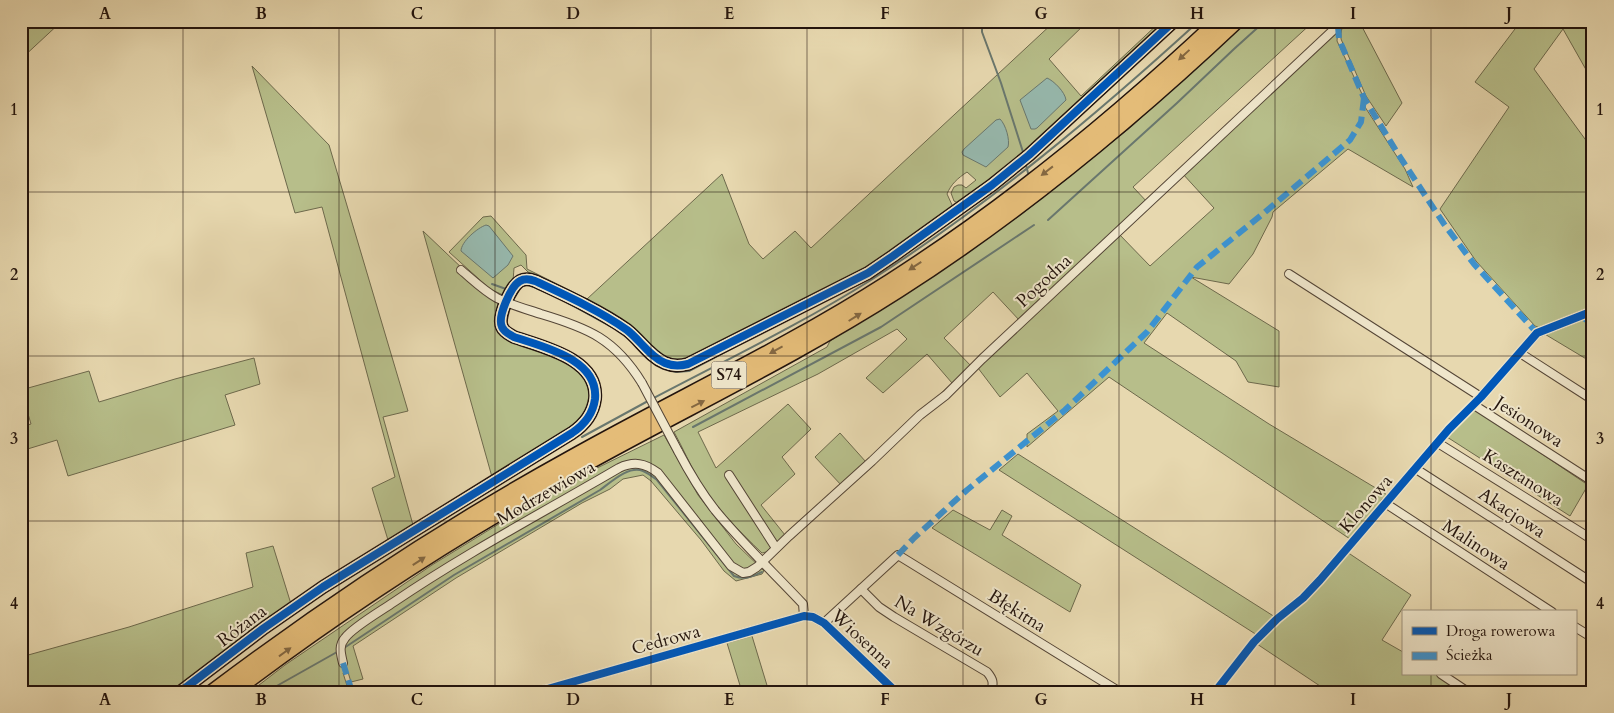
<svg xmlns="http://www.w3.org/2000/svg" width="1614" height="713" viewBox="0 0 1614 713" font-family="Cardo,serif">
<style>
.green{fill:#b7be8a;stroke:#6d694c}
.water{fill:#97b9ae;stroke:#69776e}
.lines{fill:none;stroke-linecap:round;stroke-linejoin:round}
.stream{stroke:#69776e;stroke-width:2}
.street-casing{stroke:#544536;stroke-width:10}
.secondary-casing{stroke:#23140d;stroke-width:14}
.highway-casing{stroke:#23140d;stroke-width:18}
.street{stroke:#efe6cb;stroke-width:8}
.secondary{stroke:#efe6cb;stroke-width:11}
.highway{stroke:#e4bc78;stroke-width:15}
.street-bridge-casing{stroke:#544536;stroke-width:10;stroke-linecap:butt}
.street-bridge{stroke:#efe6cb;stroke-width:8}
.quiet{stroke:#3b93d2;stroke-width:6;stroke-dasharray:12 6;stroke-linecap:butt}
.cycleway-casing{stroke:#efe6cb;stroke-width:11}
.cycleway{stroke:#0057b8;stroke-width:8}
.oneway{fill:#846842}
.grid{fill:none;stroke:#23140d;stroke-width:1;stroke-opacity:0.55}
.labels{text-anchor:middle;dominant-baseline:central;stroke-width:4;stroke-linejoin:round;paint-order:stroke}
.shield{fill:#efe6cb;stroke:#605346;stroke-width:1}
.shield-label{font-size:16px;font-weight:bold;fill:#23140d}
.street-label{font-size:18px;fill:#23140d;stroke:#efe6cb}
.neatline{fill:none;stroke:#23140d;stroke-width:2}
.grid-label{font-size:16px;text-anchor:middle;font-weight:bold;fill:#23140d}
</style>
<rect width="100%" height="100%" fill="#e7d8af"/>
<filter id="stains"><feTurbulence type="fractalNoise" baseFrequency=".004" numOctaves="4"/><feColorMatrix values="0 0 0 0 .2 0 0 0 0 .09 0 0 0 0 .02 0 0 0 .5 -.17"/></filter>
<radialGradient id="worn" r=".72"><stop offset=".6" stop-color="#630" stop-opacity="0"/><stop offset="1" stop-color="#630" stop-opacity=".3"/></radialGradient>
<!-- green -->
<g class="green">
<path d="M21,21h41l-41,38z"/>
<path d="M1055,21h33l-39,38 32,37 80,-75h9l-155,141 -57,41 -4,-2 -3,-8 3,-6 4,-2h4l4,3 10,-8 -9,-8c-9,6 -16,12 -20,22l6,13 -74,55 -198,99 -13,-2 -11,-6 -42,-35 -87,-46 -7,-7 -7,3c-1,11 0,22 -11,27l-13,-6 -41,-37 34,-35 8,-1 35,39 1,14 60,30 135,-125 27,70 14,15 32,-28 16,17z"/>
<path d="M1246,21h68l-181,166 16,17 -129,117 -27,-29 -49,46 29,30 145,-135 32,33 64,-58 -32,-35 156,-147 -1,15 25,53 3,13 40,62 8,18 -65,-38 -75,63 -1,5 -19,37 -24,30 -38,-7 88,54v56l-31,-5 -12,-21 -69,-48 -23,30 125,81 120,72 -39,43 -241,-162 -82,70v-13l31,-23 -31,-38 -27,24 -22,-29 -39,37 -5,-5 18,-17 -25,-29 -44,39 -17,-15 41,-39 -10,-10 -79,45 -120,58 18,36 72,-64 23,25 -29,28 13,17 -34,31 24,30 -19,17 -4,1c-23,-22 -46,-45 -63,-73 -9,-15 -16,-32 -25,-48l153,-85 3,-6 102,-66 90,-61 109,-87z"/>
<path d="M1348,21h11l43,82 -16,23 -20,-30 -25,-57c0,-9 0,-12 7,-18z"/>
<path d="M1521,21h72v61l-30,-53 -29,40 59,81v157l-53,21 -5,-2 -59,-65 -36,-52 69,-102 -34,-25z"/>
<path d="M252,66l77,79 79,266 -25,6 30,108 -25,15 -16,-52 23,-11 -73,-270 -27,6z"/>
<path d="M423,231l62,59 14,9 -3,15v10l85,47 9,16v16l-8,14 -10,11 -80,49z"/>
<path d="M1583,317l10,7v39l-50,-30z"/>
<path d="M254,358l6,26 -35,11 10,30 -167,51 -11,-36 -36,11v-24l10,-3 -10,-34 68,-19 10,31 76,-23z"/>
<path d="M1475,409l113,76 -18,31 -123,-79z"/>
<path d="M840,433l26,29 -24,24 -27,-29z"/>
<path d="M664,435l34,60 38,49 28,27 -2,3 -26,7 -12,-10 -23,-31 -50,-59 -8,-6 -20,4 -13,10 -28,14 -126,75 -103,68 10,33 -12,3 -3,-10 -5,1 6,19h-99l35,-27 147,-100 78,-48 81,-46z"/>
<path d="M1018,454l257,163 -18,18 -258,-165z"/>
<path d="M953,510l37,20 12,-20 10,6 -10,19 79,50 -11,27 -138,-84z"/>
<path d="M273,546l18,58 -118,87 -152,1v-35l108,-30 124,-40 -7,-34z"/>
<path d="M1347,552l64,43 -29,45 21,12v22h38l27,18h-152l4,-6 -63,-42z"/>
<path d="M752,636l17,56h-27l-15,-49z"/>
</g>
<!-- water -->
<g class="water">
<path d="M1047,78c7,3 18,14 19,22l-29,28 -2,1h-4l-11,-29z"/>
<path d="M1000,119c6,6 10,21 8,28l-22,20 -23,-12 -1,-3 2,-3 32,-29z"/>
<path d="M486,225l3,1 24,30 -5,9 -15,13 -32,-27c0,-9 16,-23 25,-26z"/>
</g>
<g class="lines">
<!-- stream -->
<g class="stream">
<path d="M982,21v11l19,51 22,69"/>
<path d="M1026,165l3,12"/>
<path d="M1048,220l129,-117 57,-54 31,-28"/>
<path d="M492,284l14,5"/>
<path d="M517,293l4,-6 6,-3 23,10"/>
<path d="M563,300l49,27"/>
<path d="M666,369l10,3 13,-1 66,-35"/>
<path d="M652,399c74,-39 149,-75 219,-119 118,-75 225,-165 328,-259"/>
<path d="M693,427l188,-100 153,-102"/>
<path d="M582,437l66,-36"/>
<path d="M344,648l110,-73 146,-85c11,-8 29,-25 43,-19 5,2 10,6 14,9l77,96c11,4 17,1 28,-4"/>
<path d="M266,692l71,-40"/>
</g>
<!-- street casing -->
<g class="street-casing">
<g id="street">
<path d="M461,270c12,10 23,21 36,28 14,7 29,11 44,16 47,14 74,25 101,69"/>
<path d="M1289,274l192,123"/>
<path d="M1520,353l73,47"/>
<path d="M1474,405l118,76"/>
<path d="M1438,443l155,97"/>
<path d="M678,451c11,21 23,41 37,59 27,33 59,63 88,94l1,12"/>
<path d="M1416,469l177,114"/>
<path d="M729,475l47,73"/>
<path d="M1385,503l167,109"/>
<path d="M861,589l18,18 15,10 93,55c6,7 7,11 4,20"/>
<path d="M824,623l74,-68 222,137"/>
<path d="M1575,627l18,11"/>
<path d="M343,663c-2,-9 -5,-17 2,-25 8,-11 36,-27 49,-36 72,-49 150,-90 225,-134 15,-7 26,-5 39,5l73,93 12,7 6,-1 8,-5 32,-31 83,-75 48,-46 26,-20 36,-36 361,-338"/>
<path d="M1441,674l27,18"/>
<path d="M537,692l267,-76 9,1 11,6 72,69"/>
<path d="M1215,692l39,-50 23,-23 26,-21 17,-18 129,-151 32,-32 56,-64 56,-22"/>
</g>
</g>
<!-- secondary casing -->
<g class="secondary-casing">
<path id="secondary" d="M180,692l84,-64 59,-41 249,-154c12,-8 21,-19 23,-34 4,-40 -52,-52 -81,-62 -5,-3 -10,-5 -12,-10 -5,-10 9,-41 18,-46 5,-3 10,-2 15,0 30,14 65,30 92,49 13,10 23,27 38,33 7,3 15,3 23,1l180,-91 25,-17 99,-71 37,-30 145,-134"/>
</g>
<!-- highway casing -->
<g class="highway-casing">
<g id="highway">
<path d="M213,692c114,-86 232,-164 357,-233 107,-60 217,-111 320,-177 119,-76 227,-165 329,-261"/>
<path d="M232,692c110,-83 226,-159 347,-225 106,-59 216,-111 319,-177 122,-78 233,-170 338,-269"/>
</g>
</g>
<!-- street -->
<use href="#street" class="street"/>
<!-- secondary -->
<use href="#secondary" class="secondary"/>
<!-- highway -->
<use href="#highway" class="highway"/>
<!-- street-bridge casing -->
<g class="street-bridge-casing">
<path id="street-bridge" d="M642,383l36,68"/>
</g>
<!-- street-bridge -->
<use href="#street-bridge" class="street-bridge"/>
<!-- quiet -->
<g class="quiet">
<path d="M1338,26l1,13 25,59 34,56 46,70 30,40 63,69"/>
<path d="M1580,316l13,8"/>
<path d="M898,555l16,-17 53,-48 98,-80 82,-78 50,-65 67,-54 86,-73 11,-18 3,-24"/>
<path d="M343,663l9,29"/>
</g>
<!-- cycleway casing -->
<g class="cycleway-casing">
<g id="cycleway">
<path d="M180,692l84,-64 59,-41 249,-154c12,-8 21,-19 23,-34 4,-40 -52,-52 -81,-62 -5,-3 -10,-5 -12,-10 -5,-10 9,-41 18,-46 5,-3 10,-2 15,0 30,14 65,30 92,49 13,10 23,27 38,33 7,3 15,3 23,1l180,-91 25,-17 99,-71 37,-30 145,-134"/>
<path d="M537,692l267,-76 9,1 11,6 72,69"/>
<path d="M1215,692l39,-50 23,-23 26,-21 17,-18 129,-151 32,-32 56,-64 56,-22"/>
</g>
</g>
<!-- cycleway -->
<use href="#cycleway" class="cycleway"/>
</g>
<!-- one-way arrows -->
<defs><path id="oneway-solid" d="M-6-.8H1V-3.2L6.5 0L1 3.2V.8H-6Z" transform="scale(1.25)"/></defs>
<g class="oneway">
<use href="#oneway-solid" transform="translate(1184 55) rotate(137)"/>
<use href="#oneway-solid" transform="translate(1047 171) rotate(142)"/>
<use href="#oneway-solid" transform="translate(915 266) rotate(147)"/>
<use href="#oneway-solid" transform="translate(855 317) rotate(-32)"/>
<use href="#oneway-solid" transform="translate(776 350) rotate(151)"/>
<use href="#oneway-solid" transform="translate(698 404) rotate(-27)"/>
<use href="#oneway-solid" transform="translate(419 561) rotate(-33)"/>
<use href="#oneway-solid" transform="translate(285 652) rotate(-36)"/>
</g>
<!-- grid -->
<path class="grid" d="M183,21v671M339,21v671M495,21v671M651,21v671M807,21v671M963,21v671M1119,21v671M1275,21v671M1431,21v591M21,192h1572M21,356h1572M21,521h1572M1431,674v18"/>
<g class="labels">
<!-- shield labels -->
<rect class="shield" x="711.5" y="361.5" width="35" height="27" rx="4"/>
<g class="shield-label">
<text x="729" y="375">S74</text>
</g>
<!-- street labels -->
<g class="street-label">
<text transform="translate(1044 281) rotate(-43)">Pogodna</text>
<text transform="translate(1529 422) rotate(33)">Jesionowa</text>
<text transform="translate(1523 478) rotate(32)">Kasztanowa</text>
<text transform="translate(546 493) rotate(-30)">Modrzewiowa</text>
<text transform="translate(1366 504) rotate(-49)">Klonowa</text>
<text transform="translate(1512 513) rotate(33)">Akacjowa</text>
<text transform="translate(1476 545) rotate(33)">Malinowa</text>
<text transform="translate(1017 611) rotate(32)">Błękitna</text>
<text transform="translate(242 626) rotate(-37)">Różana</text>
<text transform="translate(939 626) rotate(31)">Na Wzgórzu</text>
<text transform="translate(862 639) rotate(43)">Wiosenna</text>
<text transform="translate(666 640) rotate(-15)">Cedrowa</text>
</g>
</g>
<!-- margin -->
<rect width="1614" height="713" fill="none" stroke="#e7d8af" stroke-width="55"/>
<!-- legend -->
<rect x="1402" y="610" width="175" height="65" fill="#efe6cb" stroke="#9d927f"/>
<rect x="1412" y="627" width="25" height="8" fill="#0057b8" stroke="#9d927f"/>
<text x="1446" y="636" font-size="15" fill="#23140d">Droga rowerowa</text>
<rect x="1412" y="652" width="25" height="8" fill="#3b93d2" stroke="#9d927f"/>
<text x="1446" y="660" font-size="15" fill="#23140d">Ścieżka</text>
<rect x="28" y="28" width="1558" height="658" class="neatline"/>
<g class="grid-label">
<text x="105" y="19">A</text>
<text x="261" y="19">B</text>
<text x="417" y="19">C</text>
<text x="573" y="19">D</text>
<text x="729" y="19">E</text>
<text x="885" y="19">F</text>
<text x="1041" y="19">G</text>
<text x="1197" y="19">H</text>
<text x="1353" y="19">I</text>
<text x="1509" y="19">J</text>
<text x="14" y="115">1</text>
<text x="1600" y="115">1</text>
<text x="14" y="280">2</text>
<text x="1600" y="280">2</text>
<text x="14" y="444">3</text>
<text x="1600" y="444">3</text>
<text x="14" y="609">4</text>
<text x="1600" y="609">4</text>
<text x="105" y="705">A</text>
<text x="261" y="705">B</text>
<text x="417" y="705">C</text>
<text x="573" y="705">D</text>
<text x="729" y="705">E</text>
<text x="885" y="705">F</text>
<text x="1041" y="705">G</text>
<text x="1197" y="705">H</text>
<text x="1353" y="705">I</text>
<text x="1509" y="705">J</text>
</g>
<rect width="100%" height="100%" filter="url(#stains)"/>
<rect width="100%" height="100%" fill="url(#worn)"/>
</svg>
